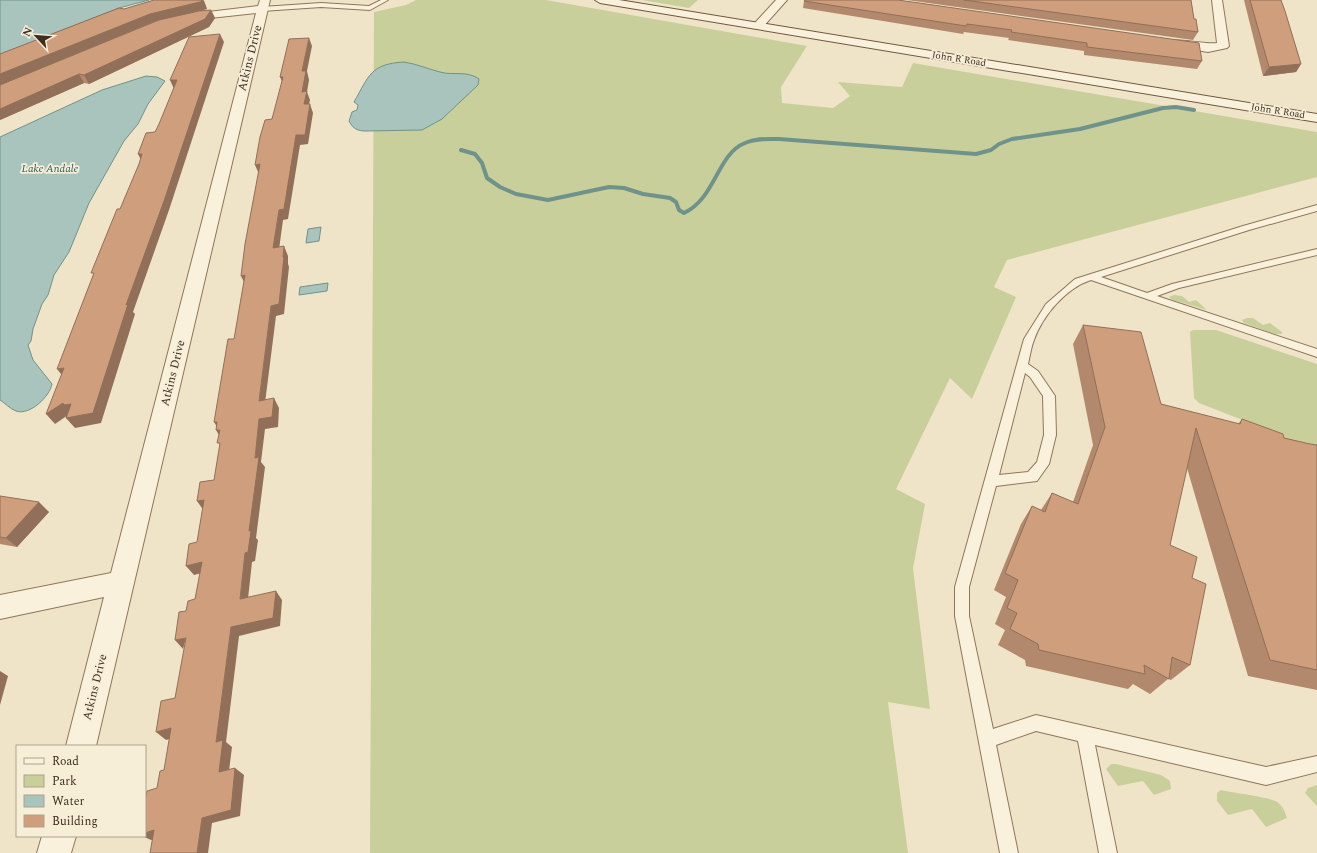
<svg xmlns="http://www.w3.org/2000/svg" width="1317" height="853" viewBox="0 0 1317 853" font-family="Spectral,serif">
<style>
.green{fill:#c9cf9b}
.water{fill:#a9c4bc;stroke:#6f938a}
.lines{fill:none;stroke-linecap:round;stroke-linejoin:round}
.stream{stroke:#6f938a;stroke-width:4}
.lane-casing{stroke:#8d765c;stroke-width:2}
.street-casing{stroke:#8d765c;stroke-width:2}
.secondary-casing{stroke:#6f573f;stroke-width:2}
.lane{fill:#faf1dc;fill-rule:evenodd}
.street{fill:#faf1dc;fill-rule:evenodd}
.secondary{fill:#faf1dc;fill-rule:evenodd}
.wall{fill:#b2896c;fill-rule:evenodd}
.shaded-wall{fill:#916f58}
.building{fill:#cf9f7d;stroke:#916f58}
.labels{text-anchor:middle;dominant-baseline:central;stroke-width:3.5;stroke-linejoin:round;paint-order:stroke}
.far-street-label{font-size:10px;fill:#3d2e20;stroke:#f7eed8}
.far-water-label{font-size:11px;font-style:italic;fill:#2f5d5a;stroke:#f7eed8}
.street-label{font-size:12px;fill:#3d2e20;stroke:#f7eed8}
</style>
<rect width="100%" height="100%" fill="#f0e4c8"/>
<!-- green -->
<g class="green">
<path d="M416,0h130l261,46 -26,41 1,16 51,5 17,-12 -12,-14 64,5 11,-24 404,69v45l-310,83 -13,27 22,10 -44,102 -22,-21 -54,111 29,15 -12,64 17,141 -42,-7 20,151h-538l4,-841 32,-7z"/>
<path d="M642,0h56l-9,8z"/>
<path d="M1174,295l8,1 7,6 7,-2 11,10 -34,-10 -4,-3z"/>
<path d="M1247,318h6l10,7 7,-2 12,9v2h-7l-31,-11 -2,-3z"/>
<path d="M1193,330h23l101,34v87l-31,-10 -23,-13 -64,-25 -5,-5 -4,-66z"/>
<path d="M1111,764h5l45,11 9,6 1,8 -17,6 -11,-14 -25,5 -12,-17z"/>
<path d="M1317,785v21l-12,-13 3,-5z"/>
<path d="M1221,790c12,3 49,7 56,12 6,4 8,10 10,16l-21,9 -14,-18 -24,6 -11,-14v-8z"/>
</g>
<!-- water -->
<g class="water">
<path d="M0,0h149l-30,8 -119,48z"/>
<path d="M404,62c13,2 24,7 36,10 14,4 26,-2 39,7l-1,6 -36,34 -20,11 -56,1c-8,0 -13,-2 -17,-10l3,-9 5,-2 1,-5 -4,-3c15,-26 16,-38 50,-40z"/>
<path d="M146,76l11,1 8,4 -17,23 -10,20 -14,17 -35,62 -20,49 -15,23 -6,20 -6,9 -9,25 -2,12 -3,4 5,15 19,24c-2,12 -22,32 -36,27 -6,-2 -11,-8 -16,-11v-263l102,-47z"/>
<path d="M321,227l-2,14 -13,2 2,-14z"/>
<path d="M328,283l-1,8 -28,4 1,-8z"/>
</g>
<g class="lines">
<!-- stream -->
<path class="stream" d="M461,150l14,4 7,9 5,15 13,9 16,7 32,6 61,-13 15,1 19,6 27,4 6,4 3,8 5,3c32,-15 33,-59 61,-70 11,-5 23,-4 34,-4l197,15 15,-4 8,-6 13,-5 68,-10 83,-21 13,-1 18,3"/>
<!-- lane casing -->
<g class="lane-casing">
<g id="lane">
<path d="M381,0h7l-18,10 -49,-3 -59,4 -3,-2 3,-2 59,-4 48,3z"/>
<path d="M1317,205v6l-68,19 -148,47 46,16 25,-9 145,-35v6l-138,33 -22,8 160,53v8l-226,-77c-25,8 -48,35 -57,60 -3,7 -4,16 -6,24l10,7 17,25 1,39 -7,29 -12,17 -41,5 -27,101v29l24,113 43,-14 230,52 51,-11v16l-51,13 -171,-40 22,108h-18l-21,-112 -42,-10 -40,14 22,108h-18l-45,-237v-29l69,-248 22,-35 29,-25 168,-53zM1025,373l5,4 13,19 1,39 -7,27 -9,10 -29,3z"/>
</g>
</g>
<!-- street casing -->
<g class="street-casing">
<g id="street">
<path d="M260,0h10l-174,746h-30l38,-149 -104,22v-24l111,-22 145,-560 -73,8 -6,-3 6,-3 75,-9z"/>
<path d="M776,0h11l-25,28h-8l-2,-2 2,-2z"/>
<path d="M1212,0h10l7,46 -2,2 -19,4 -42,-7 -2,-2c5,-7 42,2 53,0z"/>
<path d="M42,836h34l-5,17h-34z"/>
</g>
</g>
<!-- secondary casing -->
<g class="secondary-casing">
<path id="secondary" d="M595,0h24l698,114v8l-717,-119z"/>
</g>
<!-- lane -->
<use href="#lane" class="lane"/>
<!-- street -->
<use href="#street" class="street"/>
<!-- secondary -->
<use href="#secondary" class="secondary"/>
</g>
<!-- wall -->
<g class="wall">
<path d="M154,0h46l4,1 3,8 -6,1h10l4,8 -6,9 -120,57 -5,-1 -84,37v-66l119,-46 5,1zM165,19l-6,1 -155,64 149,-62z"/>
<path d="M898,0l304,61 -5,8 -113,-14v-4l-76,-11 1,-2 -45,-6 -1,2 -160,-26 1,-7z"/>
<path d="M907,0h284l3,19 4,13 -5,8z"/>
<path d="M1244,0h37l20,64 -5,8 -33,4z"/>
<path d="M1083,325l78,79 77,20 4,-5 42,19 26,6 7,1v245l-69,-14 -61,-208 -17,77 22,33 -2,87 -19,15 -3,-1 -18,15 -17,-10 -5,5 -102,-23 -1,-6 -27,-15 7,-15 -10,-6 11,-27 -12,-7 27,-66 11,-18 9,4 11,-17 21,9 20,-57 -20,-101z"/>
<path d="M0,496l49,16 -32,35 -17,-3z"/>
</g>
<!-- shaded-wall -->
<g class="shaded-wall">
<path d="M204,1l3,8 -54,13 -153,63v-11l150,-60z"/>
<path d="M211,10l4,8 -6,9 -120,57 -5,-9z"/>
<path d="M220,34l4,8 -55,168 -36,102 2,2 -34,109 -26,5 -9,-10 60,-113z"/>
<path d="M309,38l3,8 -5,25 2,9 -2,12 3,8 -3,13 -3,-9 -2,-12v-21z"/>
<path d="M1301,64l-5,8 -33,4 6,-9z"/>
<path d="M79,74l5,9 -84,37v-11z"/>
<path d="M280,77h3l1,9z"/>
<path d="M170,80h7l-3,9z"/>
<path d="M310,104l3,9 -5,31 -8,1 -12,74 -5,1 -5,37 -5,-9 6,-38 17,-75z"/>
<path d="M138,154h4l1,10z"/>
<path d="M260,164l-1,10 -4,-9z"/>
<path d="M284,246l4,10v8l1,3 -5,47 -8,2 -12,95 -5,-10 12,-95 12,-49z"/>
<path d="M245,275l1,11 -5,-10z"/>
<path d="M64,368l1,11 -8,-10z"/>
<path d="M274,398l5,10 -1,19 -13,2 -4,33 4,5 -9,71 2,2 -3,21 -3,1 -5,46 -7,-9 5,-46 4,-22 6,-73 4,-39z"/>
<path d="M63,403l8,1v9l-16,11 -9,-10z"/>
<path d="M214,422h3l5,18 -6,-10h3z"/>
<path d="M204,500v11l-7,-10z"/>
<path d="M39,502l10,10 -32,35 -11,-9z"/>
<path d="M202,562l7,9 -15,4 -8,-9z"/>
<path d="M276,591l6,9 -2,26 -41,10 -13,106 6,5 -4,32 -9,-7 -3,-30 15,-115z"/>
<path d="M186,638l-3,11 -8,-9z"/>
<path d="M0,671l8,5 -8,29z"/>
<path d="M171,728l10,8 -15,4 -10,-8z"/>
<path d="M235,768l9,7 -4,41 -28,7 -4,30h-11l5,-35z"/>
<path d="M154,830l11,6 -14,4 -9,-4h3v-3z"/>
</g>
<!-- building -->
<g class="building">
<path d="M154,0h46l4,1 -54,13 -150,60v-20l119,-46 5,1z"/>
<path d="M805,0h93l301,43 3,18 -115,-14v-4l-76,-11 1,-2 -45,-6 -1,2 -162,-25z"/>
<path d="M964,0h227l3,19h2l2,13z"/>
<path d="M1250,0h31l4,11 16,53 -32,3z"/>
<path d="M211,10l-6,9 -121,56 -5,-1 -79,35v-24l159,-65 40,-9z"/>
<path d="M220,34l-56,167 -38,104 2,-1 -35,109 -27,5 5,-14 -7,1 -1,-2 -17,11 18,-46 -7,1 37,-96h-3l26,-64h3l19,-45 3,-10h-4l8,-21 9,-1 4,-8 18,-44h-7l19,-43z"/>
<path d="M309,38l-7,33h4l-4,21 5,-1 -3,13h6l-5,31h-9l-12,74 -5,1 -6,38 11,-2 -1,11h1l-5,47 -8,2 -12,95 15,-3 -2,19 -13,2 -4,39 4,-1 -10,74h2l-3,21 -3,1 -5,46 36,-8 -3,27 -42,9 -15,115 7,-2 -4,32 16,-4 -4,42 -29,8 -5,35h-47l4,-23 -9,3v-31l2,-11 10,-3 3,-17 4,-1 7,-42 -15,4 5,-31 14,-3 11,-60 -11,2 4,-28 7,-1 2,-10 7,-2 7,-37 -16,4 3,-22 8,-2 7,-42 -7,1 3,-19 14,-2 6,-37h-3l3,-13h-4l1,-8h-3l14,-83h6l11,-64 -4,1 4,-32 15,-80 -5,1 5,-28 5,-17 7,-1 11,-42h-3l9,-38z"/>
<path d="M1083,325l58,7 20,72 79,20 2,-5 41,15 1,4 26,6 7,1v225l-47,-10 -74,-232 -26,117 27,12 -5,21 14,6 -16,81 -18,-8 -3,22 -25,-14 1,9 -106,-24 -1,-6 -28,-15 7,-16 -10,-5 11,-28 -13,-7 27,-67 13,6 7,-19 26,11 27,-77z"/>
<path d="M0,496l39,6 -33,36 -6,-1z"/>
</g>
<g class="labels">
<!-- far-street labels -->
<g class="far-street-label">
<text transform="translate(959 59) rotate(9)">John R Road</text>
<text transform="translate(1278 111) rotate(9)">John R Road</text>
</g>
<!-- far-water labels -->
<g class="far-water-label">
<text x="50" y="168">Lake Andale</text>
</g>
<!-- street labels -->
<g class="street-label">
<text transform="translate(250 58) rotate(-76)">Atkins Drive</text>
<text transform="translate(173 373) rotate(-76)">Atkins Drive</text>
<text transform="translate(95 687) rotate(-76)">Atkins Drive</text>
</g>
</g>
<!-- legend -->
<rect x="16" y="745" width="130" height="92" fill="#f7eed8" stroke="#ada18e"/>
<rect x="24" y="758" width="20" height="6" fill="#faf1dc" stroke="#ada18e"/>
<text x="52" y="765" font-size="12" fill="#3d2e20">Road</text>
<rect x="24" y="775" width="20" height="12" fill="#c9cf9b" stroke="#ada18e"/>
<text x="52" y="785" font-size="12" fill="#3d2e20">Park</text>
<rect x="24" y="795" width="20" height="12" fill="#a9c4bc" stroke="#ada18e"/>
<text x="52" y="805" font-size="12" fill="#3d2e20">Water</text>
<rect x="24" y="815" width="20" height="12" fill="#cf9f7d" stroke="#ada18e"/>
<text x="52" y="825" font-size="12" fill="#3d2e20">Building</text>
<!-- north arrow -->
<g transform="translate(36 36) rotate(296)" stroke="#f7eed8" stroke-width="3" paint-order="stroke">
<path d="M0-3L7 15L0 10L-7 15Z" fill="#3d2e20"/>
<text y="-6" font-size="11" font-weight="bold" text-anchor="middle" fill="#3d2e20">N</text>
</g>
</svg>
